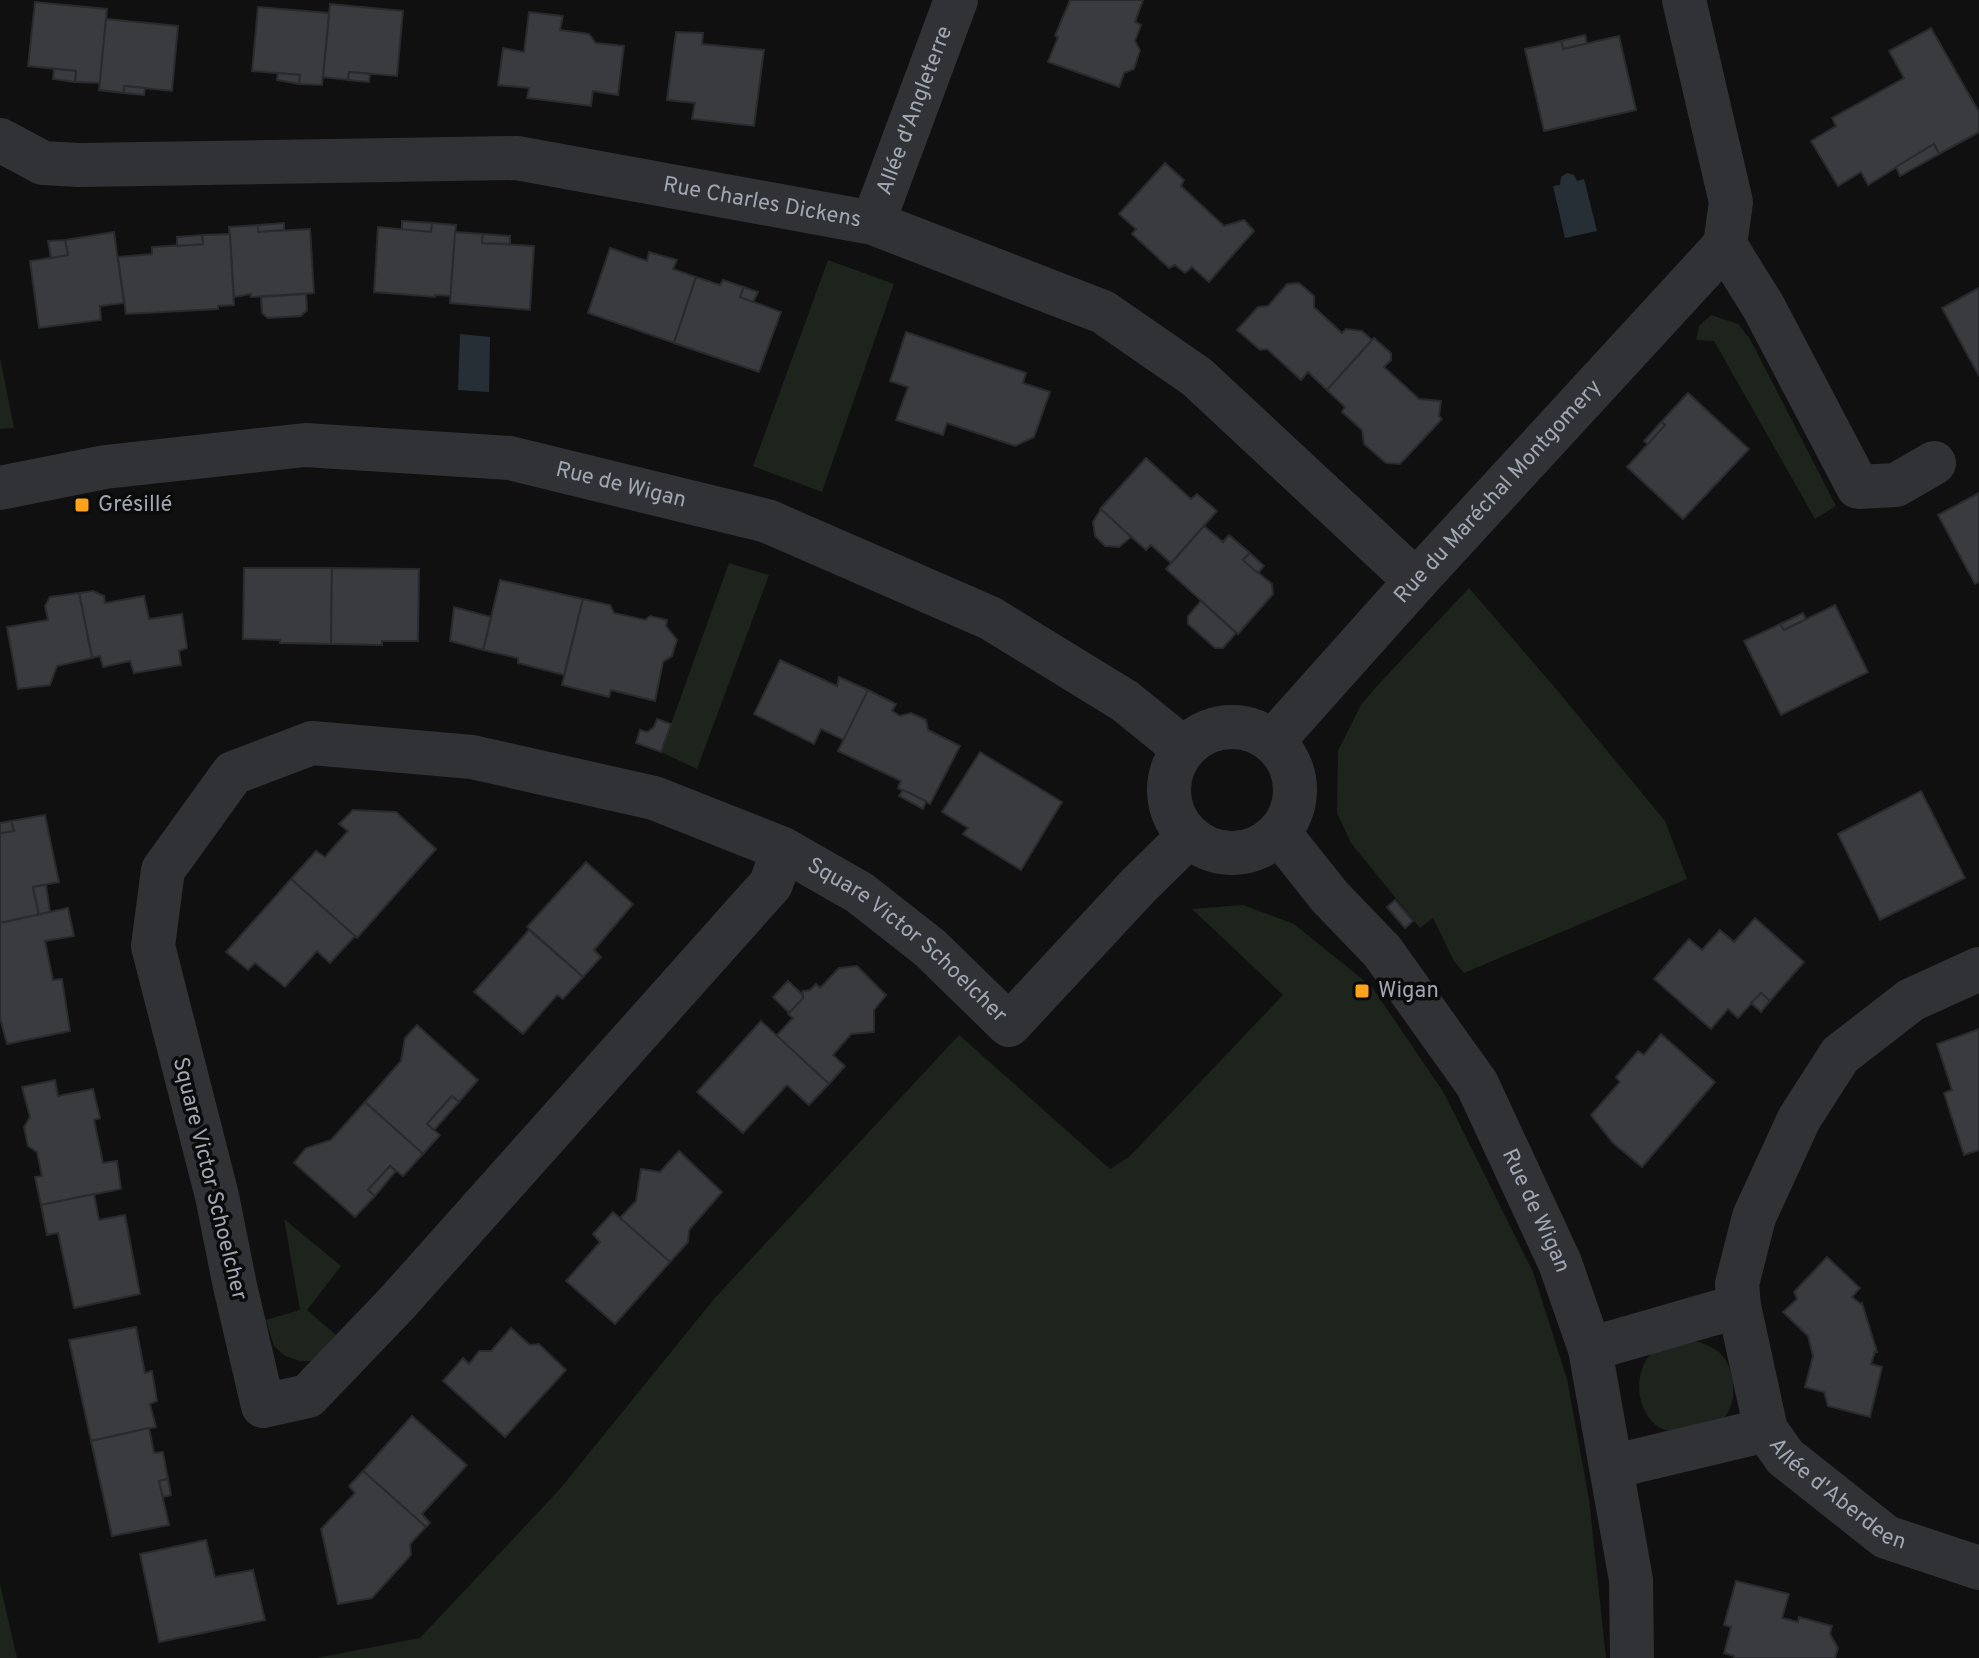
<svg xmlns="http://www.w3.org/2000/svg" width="1979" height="1658" viewBox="0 0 1979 1658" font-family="Overpass,sans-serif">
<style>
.green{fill:#1c241c}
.water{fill:#252f35}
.building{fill:#393b3f;stroke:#292a2d;stroke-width:2}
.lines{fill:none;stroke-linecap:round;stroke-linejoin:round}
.minor{stroke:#303236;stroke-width:44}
.poi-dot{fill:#ffa31a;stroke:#0b0b0c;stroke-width:3}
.labels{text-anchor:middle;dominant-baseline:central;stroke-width:7;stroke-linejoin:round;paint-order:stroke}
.street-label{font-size:22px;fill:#a0a7b3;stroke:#0b0b0c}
.poi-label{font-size:22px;fill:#a0a7b3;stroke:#0b0b0c;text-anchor:start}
</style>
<rect width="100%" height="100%" fill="#101011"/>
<!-- green -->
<g class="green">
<path d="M828,260l66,24 -72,208 -69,-26z"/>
<path d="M1711,315l27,9 12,15 86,167 -21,13 -101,-178 -18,-1 3,-14z"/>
<path d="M0,358l14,70 -14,1z"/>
<path d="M729,563l40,12 -72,194 -36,-17z"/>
<path d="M1469,588l88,102 108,131 22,58 -223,94 -10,-12 -21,-43 -13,10 -69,-85 -14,-30 1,-62 23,-46 15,-18z"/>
<path d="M1243,905l51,19 78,63 72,106 89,179 34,107 22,120 17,159h-1290l104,-20 140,-149 154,-190 245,-264 151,134 19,-12 154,-162 -91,-86z"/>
<path d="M284,1219l57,47 -34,44 35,30 -25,21h-17l-15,-5 -11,-10 -8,-26 34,-10z"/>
<path d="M1692,1340c10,3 20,6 28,13 17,17 20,59 -4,71 -5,3 -13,3 -18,4 -24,4 -40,8 -53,-17 -11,-21 -7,-54 17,-65 8,-4 21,-4 30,-6z"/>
<path d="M0,1584l17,74h-17z"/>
</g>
<!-- water -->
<g class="water">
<path d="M1567,173l7,2 3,6 7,-2 13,52 -32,7 -12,-52 7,-1 1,-8z"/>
<path d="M460,334l30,3 -1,55 -31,-2z"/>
</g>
<!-- building -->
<g class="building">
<path d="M1070,0h73l-8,22 6,3 -6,16 5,9 -6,19 -10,4 -5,14 -71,-25 10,-25 -3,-1z"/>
<path d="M35,2l72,7 -7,74 -25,-1 1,-11 -48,-5z"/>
<path d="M330,4l73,7 -6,65 -48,-4 -1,8 -25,-3z"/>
<path d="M258,7l71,6 -7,72 -23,-1 1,-9 -48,-4z"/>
<path d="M529,12l34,4 -3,14 29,4 7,9 28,3 -6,49 -25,-4 -2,15 -64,-8 2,-10 -31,-3 5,-37 21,4z"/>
<path d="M106,19l72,7 -6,65 -48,-5v7l-25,-3z"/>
<path d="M1931,28l48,84v20l-40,22 -5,-10 -66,41 -7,-13 -23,14 -27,-45 25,-15 -4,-8 72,-40 -15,-27z"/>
<path d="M676,32l27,1 -1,11 62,6 -10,76 -62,-7 3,-16 -28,-3z"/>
<path d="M1585,35l2,9 -24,5 -2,-8z"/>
<path d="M1619,36l17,74 -92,21 -19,-82 36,-8 2,8z"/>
<path d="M54,69l22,2 -1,11 -22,-3z"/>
<path d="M349,72l21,2 -1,8 -21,-2z"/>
<path d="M278,73l22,2 -1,9 -22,-4z"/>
<path d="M124,86l21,2 -1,7 -20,-2z"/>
<path d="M1934,144l5,10 -39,22 -4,-9z"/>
<path d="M1165,163l19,17 -3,6 43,40 20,-6 10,11 -45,51 -17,-15 -7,6 -10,-8 -6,3 -37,-34 4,-5 -17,-15z"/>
<path d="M402,221l30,2 -1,9 -29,-2z"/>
<path d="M284,223v7l-26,2v-7z"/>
<path d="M432,223l24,2 -5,71 -16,-1v2l-61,-5 4,-65 53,5z"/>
<path d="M258,225v7l52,-3 4,64 -63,4v-3l-17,3 -5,-70z"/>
<path d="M114,232l10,71 -24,3 1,14 -62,8 -9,-67 38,-6 -3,-15z"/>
<path d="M455,232l28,2 -1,9 52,3 -4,64 -80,-7z"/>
<path d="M230,234l4,71 -16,1v3l-92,5 -8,-57 34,-3v-7l51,-3 -1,-9z"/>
<path d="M483,234l27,2v8l-28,-1z"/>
<path d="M202,235l1,9 -26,2v-9z"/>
<path d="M65,240l3,15 -17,3 -3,-17z"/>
<path d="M610,248l37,13 2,-9 28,8 -4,9 23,8 -22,66 -86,-30z"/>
<path d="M696,277l24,8 3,-5 21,7 -4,10 41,15 -22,60 -85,-29z"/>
<path d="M1299,283l15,13v11l28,26 4,-4 16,2 10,9 -45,50 -19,-18 -7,8 -34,-31 -7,1 -23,-20 21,-23 10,-1 19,-22z"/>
<path d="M744,287l14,5 -5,10 -13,-5z"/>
<path d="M1979,288v88l-37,-68z"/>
<path d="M306,294l1,16 -6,6 -33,2 -6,-5 -1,-16z"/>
<path d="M906,332l120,41 -3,10 27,9 -16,45 -19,9 -68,-23 -4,12 -47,-15 12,-33 -18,-6z"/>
<path d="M1374,338l17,15v7l-7,7 35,32 22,2 -2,15 3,3 -42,45 -14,-1 -22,-19 -2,-14 -20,-18 3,-5 -18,-17z"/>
<path d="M1688,393l61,56 -66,70 -56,-52 38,-42 -4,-3z"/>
<path d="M1661,422l4,3 -17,19 -4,-3z"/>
<path d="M1146,458l45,41 6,-5 20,17 -46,52 -20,-18 -5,5 -46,-41z"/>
<path d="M1979,493v89l-4,2 -37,-69z"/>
<path d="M1101,509l30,28 -12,10 -14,-1 -10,-10 -2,-14z"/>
<path d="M1204,526l19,16 6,-7 21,18 -7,7 29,24 1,10 -35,40 -72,-65z"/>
<path d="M1250,553l14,13 -6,7 -15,-13z"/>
<path d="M244,568h88l-1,76 -51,-1v-3l-37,-1z"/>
<path d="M332,568l87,1 -1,72h-36v4l-51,-1z"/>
<path d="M500,580l83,19 -19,76 -46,-12v-5l-35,-8z"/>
<path d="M93,591l11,5 1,7 39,-7 5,23 33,-5 5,34 -8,3 2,14 -47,8 -4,-12 -27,6 -3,-11 -8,2 -13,-65z"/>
<path d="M79,593l13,65 -35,8 -7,19 -32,4 -11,-62 41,-7 -3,-14 5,-9z"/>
<path d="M583,599l27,6 4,8 31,7 5,-4 17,4 -1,6 11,14 -5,16 -9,6 -8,39 -44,-11 -2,7 -47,-12z"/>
<path d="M1201,601l35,32 -13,15h-8l-27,-24v-8z"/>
<path d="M1835,605l33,67 -87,43 -37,-74 36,-17 4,6z"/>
<path d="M454,607l37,10 -8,33 -33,-9z"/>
<path d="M1803,613l3,6 -22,11 -4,-6z"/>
<path d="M780,660l57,26 2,-9 29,13 -24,50 -23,-11 -7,15 -60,-30z"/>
<path d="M868,690l28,14 -4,7 8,5 11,-3 15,7 2,10 32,16 -30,58 -32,-16 3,-7 -63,-30z"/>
<path d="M657,719l14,5 -10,28 -25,-9 4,-13 7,2 7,-5z"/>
<path d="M980,752l82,50 -41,68 -58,-36 5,-6 -26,-16z"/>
<path d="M903,790l23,11 -3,8 -24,-13z"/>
<path d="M1921,791l44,87 -85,42 -42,-86z"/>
<path d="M353,810l43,2 40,37 -79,89 -66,-59 25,-28 9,6 23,-26 -9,-7z"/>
<path d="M45,815l14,67 -26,5 6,28 -39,8v-90l14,-2 -3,-10z"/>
<path d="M11,821l3,10 -14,2v-10z"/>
<path d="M586,862l47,42 -39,46 7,7 -18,20 -56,-50z"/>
<path d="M291,879l64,57 -25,27 -13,-12 -32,36 -30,-24 -7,7 -22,-18z"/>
<path d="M46,885l4,27 -11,3 -6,-28z"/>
<path d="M1395,900l18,21 -8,7 -18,-21z"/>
<path d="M68,908l6,28 -29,5 8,39 9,-1 8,52 -63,13 -7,-26v-95z"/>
<path d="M1755,918l49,44 -34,39 -9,-8 -23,25 -10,-9 -17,20 -57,-50 35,-40 13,11 18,-20 14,12z"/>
<path d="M529,930l54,47 -20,22 -6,-4 -34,39 -49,-42z"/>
<path d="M857,966l29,29 -12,15v22l-23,2 -18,21 12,11 -16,18 -53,-48 17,-18 -5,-4 15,-16v-7l7,-1 6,-6 4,4 19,-20z"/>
<path d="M788,981l14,13 1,4 -14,15 -16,-16z"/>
<path d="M1761,993l9,8 -9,11 -10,-9z"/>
<path d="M761,1021l68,63 -20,21 -22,-20 -44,48 -46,-41z"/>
<path d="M417,1025l61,55 -19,22 -7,-6 -25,28 13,11 -17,19 -58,-52 36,-41 4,-23z"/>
<path d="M1979,1029v121l-15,5 -20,-62 8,-3 -15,-46z"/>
<path d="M1661,1034l54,48 -73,85 -29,-24 -22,-28 29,-33 -4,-5 22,-26 6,4z"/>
<path d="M55,1080l3,16 35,-7 7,29 -6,2 9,43 14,-2 4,28 -80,16 -6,-28 7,-1 -5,-24 -9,-6 -4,-19 6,-10 -8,-30z"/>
<path d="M452,1096l7,6 -25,28 -7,-6z"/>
<path d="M365,1102l58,52 -20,22 -13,-10 -22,24 7,6 -20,21 -61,-54 12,-15 25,-8z"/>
<path d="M679,1151l43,41 -33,38 -1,12 -18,20 -50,-44 16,-17 5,-32 19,3z"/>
<path d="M390,1166l6,5 -21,25 -7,-6z"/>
<path d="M94,1194l5,26 26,-5 15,79 -66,14 -16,-75 -11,2 -6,-30z"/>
<path d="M613,1212l57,50 -55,62 -49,-43 34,-39 -7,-8z"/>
<path d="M1827,1257l33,31 -8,9 9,7 1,-1 15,49h-2l-4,12 11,3 -12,50 -42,-11 -4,-14 -19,-5 8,-31 -5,-20 -25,-24 14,-13 -3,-7z"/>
<path d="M136,1327l9,46 7,-2 5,30 -7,3 6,23 -65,14 -22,-101z"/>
<path d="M511,1328l19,17 9,-1 27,26 -61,67 -62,-56 20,-23 6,6 10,-13h12z"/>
<path d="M412,1416l55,49 -45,49 8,9 -4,4 -63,-56z"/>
<path d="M149,1428l5,25 9,-1 5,27 -9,2 10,44 -57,11 -21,-95z"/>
<path d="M363,1471l63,56 -16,17 1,11 -39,43 -34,6 -17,-75 34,-36 -6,-7z"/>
<path d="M168,1479l3,16 -8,2 -4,-16z"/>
<path d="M206,1540l9,37 38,-7 12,50 -106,22 -19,-88z"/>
<path d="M1736,1581l53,13 -7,24 16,4 1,-5 33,9 -2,8 8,14 -3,10h-101v-2l-10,-3 7,-26 -7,-2z"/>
</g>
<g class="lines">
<!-- minor -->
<g class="minor">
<path id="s1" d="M0,140l43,23 36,2 438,-7 356,65 230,89 94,65 219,204"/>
<path id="s2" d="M873,223l83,-223"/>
<path d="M1725,245l38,61 95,181 38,-2 38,-22"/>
<path id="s3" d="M0,488l105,-21 200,-22 205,13 257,63 223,97 135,83 58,47"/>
<circle cx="1232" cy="790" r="63"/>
<path id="s4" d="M1273,741l143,-160 309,-336 6,-43 -47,-202"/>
<path id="s5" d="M1279,833l51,64 52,54 95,133 83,179 30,86 41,231 1,78"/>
<path id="s6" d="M783,849l-12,35 -374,419 -89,93 -45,10 -28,-120 -18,-90 -64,-250 10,-76 70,-97 79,-30 160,14 182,41 129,51 77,44 70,55 79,77 130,-140 49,-48"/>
<path id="s7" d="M1979,969l-68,31 -71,55 -41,64 -45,98 -17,67 2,22 27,124 19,27 101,80 93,31"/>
<path d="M1590,1349l149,-43"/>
<path d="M1611,1467l155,-37"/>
</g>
</g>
<!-- markers -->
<g class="poi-dot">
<rect x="74" y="497" width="16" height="16" rx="4"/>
<rect x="1354" y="983" width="16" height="16" rx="4"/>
</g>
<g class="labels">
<!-- street labels -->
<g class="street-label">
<text stroke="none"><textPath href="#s2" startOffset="120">Allée d'Angleterre</textPath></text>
<text stroke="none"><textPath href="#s1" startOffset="772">Rue Charles Dickens</textPath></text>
<text stroke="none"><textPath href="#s3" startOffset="628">Rue de Wigan</textPath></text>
<text stroke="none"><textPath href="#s4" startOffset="336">Rue du Maréchal Montgomery</textPath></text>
<text stroke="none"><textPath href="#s6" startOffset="2168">Square Victor Schoelcher</textPath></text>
<text transform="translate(209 1179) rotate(76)">Square Victor Schoelcher</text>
<text stroke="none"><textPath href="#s5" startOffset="460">Rue de Wigan</textPath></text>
<text stroke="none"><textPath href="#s7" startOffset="664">Allée d'Aberdeen</textPath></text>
</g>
<!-- poi labels -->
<g class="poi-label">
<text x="98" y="505">Grésillé</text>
<text x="1378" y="991">Wigan</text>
</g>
</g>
</svg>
